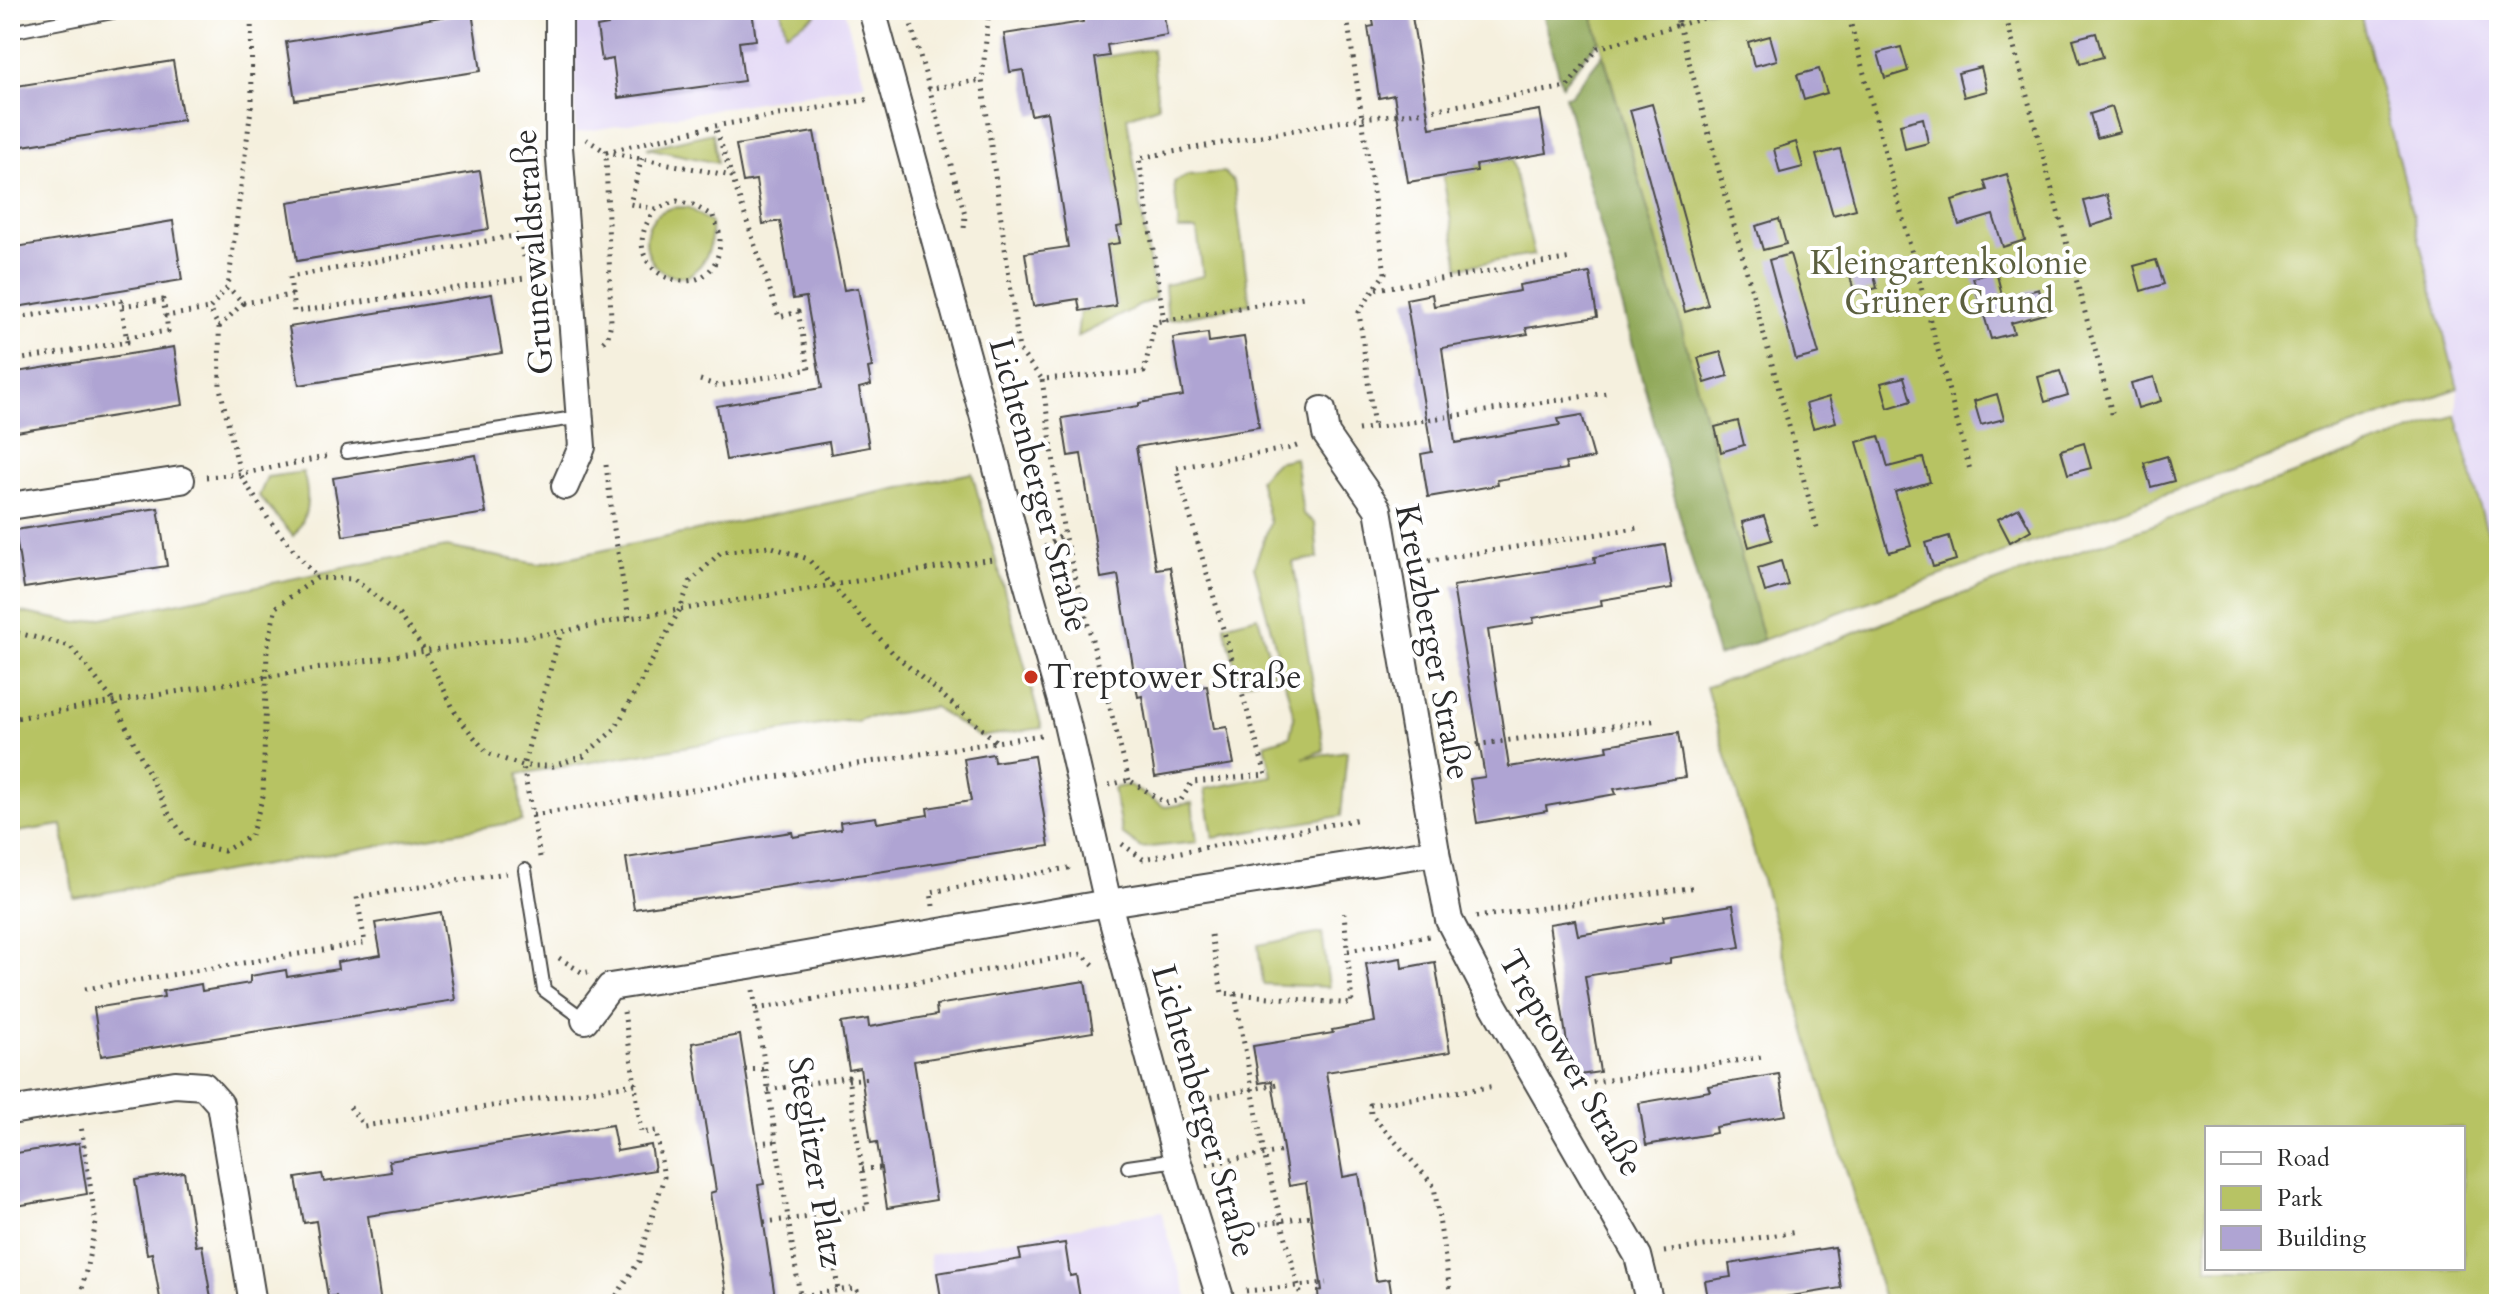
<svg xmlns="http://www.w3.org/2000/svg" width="2509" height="1314" viewBox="0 0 2509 1314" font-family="Cardo,serif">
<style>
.built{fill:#e0d4f4}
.green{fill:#b7c364;stroke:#717748;stroke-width:2;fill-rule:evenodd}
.forest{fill:#91a95a;stroke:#5e6a42;stroke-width:2}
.building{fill:#afa4d3}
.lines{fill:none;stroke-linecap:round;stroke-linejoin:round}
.lane-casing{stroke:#494946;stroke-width:16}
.street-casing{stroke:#494946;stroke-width:30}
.path{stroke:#494946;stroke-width:5;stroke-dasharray:2 6;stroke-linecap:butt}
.lane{stroke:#fff;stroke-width:12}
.street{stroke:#fff;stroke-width:26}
.poi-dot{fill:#c8321e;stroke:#fff;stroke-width:3}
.labels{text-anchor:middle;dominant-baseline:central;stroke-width:8;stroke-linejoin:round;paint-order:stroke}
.street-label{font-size:34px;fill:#2b2b2b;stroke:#fff}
.park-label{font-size:34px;fill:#5c603f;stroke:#fff}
.poi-label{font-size:34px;fill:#2b2b2b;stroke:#fff;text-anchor:start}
</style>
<rect width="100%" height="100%" fill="#fff"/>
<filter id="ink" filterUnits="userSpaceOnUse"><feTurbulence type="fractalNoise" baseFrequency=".0125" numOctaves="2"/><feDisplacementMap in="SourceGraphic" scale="16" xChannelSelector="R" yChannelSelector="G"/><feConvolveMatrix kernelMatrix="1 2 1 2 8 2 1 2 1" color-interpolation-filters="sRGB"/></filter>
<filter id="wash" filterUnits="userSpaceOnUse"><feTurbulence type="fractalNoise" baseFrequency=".006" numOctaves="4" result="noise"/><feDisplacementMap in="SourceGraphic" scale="32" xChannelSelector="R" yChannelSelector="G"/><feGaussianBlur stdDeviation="1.8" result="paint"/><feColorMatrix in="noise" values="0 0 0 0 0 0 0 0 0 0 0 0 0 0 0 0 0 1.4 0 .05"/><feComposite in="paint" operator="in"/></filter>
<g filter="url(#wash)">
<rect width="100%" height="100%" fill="#f5f0de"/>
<!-- built -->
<g class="built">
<path d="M575,10h269l21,74 -290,49z"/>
<path d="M2371,10h128v568l-43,-163 2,-27 -98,-374z"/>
<path d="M1161,1211l28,93h-253l-7,-49z"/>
</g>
<!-- green -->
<g class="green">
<path d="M781,10h33l2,5 -30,18z"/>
<path d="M1418,10h62l-60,9z"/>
<path d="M1591,10h768l99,378 -695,252 -83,-318z"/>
<path d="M1152,49l6,57 -31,11 28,181 -78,39 3,-26 36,-6 -9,-60 12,-7 -1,-11 4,-2 -20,-123 -23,-41z"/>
<path d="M713,133l4,30 -70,-15z"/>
<path d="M1512,159l22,96 -75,12 -16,-91 34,-5 -1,-6z"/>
<path d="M1224,172l10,10 16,122 -82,16 -3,-35 38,-9 -6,-46h-18l-5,-48 14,-7z"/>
<path d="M688,207l23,16c2,24 -4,40 -24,54 -6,-1 -14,0 -20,-3 -27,-12 -29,-55 1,-65 6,-2 14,-2 20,-2z"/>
<path d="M2456,415l43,163v726h-614l-179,-617zM2207,1128h256v140h-256z"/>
<path d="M1295,458l8,56 12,9 3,35 -25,4 31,188 -21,8 44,-7 -6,65 -128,22 -8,-49 67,-13 -7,-32 25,-8 4,-20 -40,-150 16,-43 -11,-44 17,-17z"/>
<path d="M303,472c7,23 7,45 -10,64l-34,-40 8,-19z"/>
<path d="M972,473l70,255 -63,9 -45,-30 -73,12 -2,3 -14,-1 -327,53 4,47 -448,77 -12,-73 -52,8v-223l68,13 368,-76 92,17z"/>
<path d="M1258,616l16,58 -34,10 -16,-59z"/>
<path d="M1129,785l36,22 27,-4 5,39 -56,6 -19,-14 -9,-46z"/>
<path d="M1322,933l7,54 -66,-3 -5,-39z"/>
</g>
<!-- forest -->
<g class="forest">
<path d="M1542,10h49l8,30 -37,45z"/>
<path d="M1603,54l77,268 83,318 -45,16 -153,-560 6,-1z"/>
</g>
<g id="blocks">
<!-- building -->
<g class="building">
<path d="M606,10h146l4,30 -17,2 5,39 -126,17 -5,-39 -11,2 -5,-34 11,-2z"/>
<path d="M1081,10h82l4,25 -60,10 2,11 -14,2 27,168 -5,1 3,16 -13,2 9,61 -36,5 -2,-12 -45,7 -8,-53 43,-6 -21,-135 -16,3 -8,-45 -13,2 -6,-38 79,-12z"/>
<path d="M1371,10h40l19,118 110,-18 7,43 -71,12 1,6 -69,11 -14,-87 -15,3 -11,-71 6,-1z"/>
<path d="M472,12l9,59 -186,29 -9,-58z"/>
<path d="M2096,33l7,24 -23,6 -7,-24z"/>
<path d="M1770,36l7,24 -23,6 -6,-24z"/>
<path d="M1901,47l7,24 -23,7 -7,-25z"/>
<path d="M173,61l10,59 -173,28v-61z"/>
<path d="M1981,67l6,24 -23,6 -6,-24z"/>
<path d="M1819,69l8,24 -23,7 -7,-25z"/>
<path d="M1652,104l56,201 -23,7 -55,-202z"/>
<path d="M2112,107l8,25 -23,6 -7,-24z"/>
<path d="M1923,118l5,25 -23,6 -5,-25z"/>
<path d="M814,132l30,158 14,-2 14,79 -4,1 3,17 -12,3 10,59 -38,7 -2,-12 -103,18 -9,-54 105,-18 -16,-91 -13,2 -13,-78 -17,3 -7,-44 -13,2 -7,-37z"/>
<path d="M1796,142l7,25 -23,6 -6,-24z"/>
<path d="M1840,149l16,60 -23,6 -17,-60z"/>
<path d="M480,171l9,58 -192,32 -9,-59z"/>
<path d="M2007,174l18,66 -22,7 -10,-32 -34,10 -7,-25 35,-10 -3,-9z"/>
<path d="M2107,195l7,24 -23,7 -7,-25z"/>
<path d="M1779,219l7,25 -23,6 -7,-24z"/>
<path d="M173,221l9,59 -172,28v-60z"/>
<path d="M1790,254l29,100 -23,6 -27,-100z"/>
<path d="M2156,260l8,24 -23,7 -7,-25z"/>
<path d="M1871,263l6,25 -22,6 -7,-24z"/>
<path d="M1996,271l7,28 36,-10 6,25 -34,9 3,10 -23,6 -18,-61z"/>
<path d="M1590,273l7,44 -71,11 2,6 -86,14 13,95 105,-18 -2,-6 24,-4 12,43 -29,5 2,6 -70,11 1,5 -70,12 -7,-43 11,-2 -26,-153 26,-5 2,12 86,-15 -1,-6z"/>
<path d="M492,294l10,59 -203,32 -10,-58z"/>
<path d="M1208,333l1,9 35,-5 15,90 -123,20 20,122 14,-2 21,121 16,-2 7,43 13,-2 7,37 -79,13 -13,-81 -4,1 -20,-122 -17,3 -20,-124 -13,2 -6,-38 77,-12v-3l44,-7 -10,-58z"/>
<path d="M174,347l9,58 -173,28v-60z"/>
<path d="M1721,352l7,24 -23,7 -7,-25z"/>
<path d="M2060,371l8,24 -23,7 -7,-25z"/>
<path d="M1904,377l7,24 -23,7 -7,-25z"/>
<path d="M2154,377l7,24 -23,7 -7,-25z"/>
<path d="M1997,394l7,25 -23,6 -7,-24z"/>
<path d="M1829,397l7,25 -23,6 -7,-24z"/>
<path d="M1738,421l6,24 -23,7 -6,-25z"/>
<path d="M1879,436l9,31 35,-9 7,24 -35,10 16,54 -22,6 -32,-110z"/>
<path d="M2084,443l7,25 -23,6 -7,-24z"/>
<path d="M476,455l10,58 -143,23 -10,-58z"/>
<path d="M2167,456l7,25 -23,6 -7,-24z"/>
<path d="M158,508l9,58 -143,22 -9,-58z"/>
<path d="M2019,508l12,22 -21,12 -12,-23z"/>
<path d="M1764,516l8,24 -23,7 -7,-25z"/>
<path d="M1949,536l7,24 -23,7 -7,-24z"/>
<path d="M1665,545l7,43 -71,12 1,6 -69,12 1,5 -46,7 21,137 99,-16 -1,-6 71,-12 7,44 -71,12 2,5 -70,12 1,5 -70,12 -7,-44 15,-2 -32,-191 142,-23 -1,-6z"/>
<path d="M1781,561l7,24 -23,7 -7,-24z"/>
<path d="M993,754l1,8 40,-6 15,90 -415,63 -8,-51 166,-26 1,5 48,-8 -1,-7 36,-5 1,6 51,-8 -1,-7 44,-7 -7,-42z"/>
<path d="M1733,905l7,42 -70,11v5l-85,13 15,96 -28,4 -23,-152 26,-4 3,15 86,-14 -1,-5z"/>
<path d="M441,912l14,88 -354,56 -7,-48 70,-11 -1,-6 38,-7 1,7 48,-8v-7l36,-6 1,7 51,-8 -1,-7 44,-7 -6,-32z"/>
<path d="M1401,958l1,10 33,-6 15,90 -124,20 17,105 16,-3 17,107 13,-2 4,25h-74l-1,-13 4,-1 -16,-107 -17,3 -17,-105 -13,2 -6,-37 80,-13 -1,-3 43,-8 -9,-58z"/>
<path d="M1085,981l8,51 -179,29 22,139 -49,8 -10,-66 -6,1 -11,-75 -11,2 -8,-47 27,-4 1,8 68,-12 -1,-10z"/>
<path d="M740,1035l24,149 -6,1 18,119h-48l-18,-111 6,-2 -24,-148z"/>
<path d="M1779,1074l7,41 -71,12 1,6 -70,12 -7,-42 71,-12 -2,-5z"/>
<path d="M612,1125l5,26 34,-6 4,25 -287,46 13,88h-43l-2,-8 -8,1 -12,-76 -12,2 -8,-45 26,-4 2,8 67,-10 -2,-11z"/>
<path d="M79,1143l8,51 -77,13v-53z"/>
<path d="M184,1172l12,74 6,-1 10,59h-51l-9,-51 -5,1 -12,-74z"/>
<path d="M1065,1243l5,33 6,-1 5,29h-139l-5,-31 84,-14 -2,-9z"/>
<path d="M1835,1247l6,41 -99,16h-33l-4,-23 26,-4 -2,-13z"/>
</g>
</g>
</g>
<g filter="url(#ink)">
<use href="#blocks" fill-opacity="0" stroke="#494946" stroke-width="2"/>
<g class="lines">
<!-- lane casing -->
<g class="lane-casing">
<g id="lane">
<path d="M10,32l113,-22"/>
<path d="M347,452l234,-35"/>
<path d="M525,870l19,120 41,30"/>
<path d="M1128,1167l49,-7"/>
</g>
</g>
<!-- street casing -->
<g class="street-casing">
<g id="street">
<path d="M559,10v137l23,300 -17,39"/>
<path d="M872,10l111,404 36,140 46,161 43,188 69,257 45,144"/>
<path d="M1322,410l4,24 52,75 58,343"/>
<path d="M10,506l171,-26"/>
<path d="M585,1020l25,-33 139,-22 359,-62 328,-51 13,68 41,79 148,257 12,48"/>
<path d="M10,1111l165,-27 29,2 16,18 33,200"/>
</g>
</g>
<!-- path -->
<g class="path">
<path d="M251,10l1,91 -24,186 -19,22 10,18 1,61 20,86 29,46 48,58"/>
<path d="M907,10l58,204 -1,16"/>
<path d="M989,10l-7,70 37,270 23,29"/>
<path d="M1346,10l39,263 -26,39 15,116"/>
<path d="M1734,10l-55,15 138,503"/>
<path d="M1847,10l123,460"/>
<path d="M2004,10l109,407"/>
<path d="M928,89l54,-9"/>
<path d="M586,139l20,13 109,-26 156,-27"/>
<path d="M642,158l-12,46 26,5 21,-8 16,4 20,11c2,7 8,17 7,24 -1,76 -117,35 -64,-31"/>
<path d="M1376,289l196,-31"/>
<path d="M292,295l-2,-18 229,-42 5,22"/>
<path d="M243,303l49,-8 2,17 231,-34"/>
<path d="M122,306l41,-6 3,16 43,-7"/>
<path d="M10,319l111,-18 6,41 -117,19"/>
<path d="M1164,321l-25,-163 222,-40 52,-5 154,-26 31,-39 81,-23 -4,-15"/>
<path d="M219,327l24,-24 -15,-16"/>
<path d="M127,337l41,-6 -2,-15"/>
<path d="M603,342l5,-5 3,-15 -5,-170 126,24"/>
<path d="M700,380l19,6 90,-17 -11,-57 -19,5 -64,-191"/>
<path d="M1358,430l248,-37"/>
<path d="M606,465l8,64 15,89"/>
<path d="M206,477l34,-3 90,-18"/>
<path d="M1045,547l19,-13"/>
<path d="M1413,563l224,-35"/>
<path d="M10,631l60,15 18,22 26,34 56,114 19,27 35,8 27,-15 12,-40 4,-146 9,-43 41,-29 37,1 45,36 26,36 32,65 30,37 36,13h30l31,-10 31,-27 65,-120 10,-27 31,-30 48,-6 39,13 85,94 104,89"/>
<path d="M10,719l415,-68 136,-19 68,-14 363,-59"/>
<path d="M1445,749l213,-29"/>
<path d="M1129,780l-65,-246 -22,-155 102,-7 11,-50 149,-25"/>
<path d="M1109,785l20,-5 36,23 16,-3 11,-18 74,-7 -90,-307 115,-20 11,-4"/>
<path d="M533,815l508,-80"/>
<path d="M1122,844l21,15 217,-40"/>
<path d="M540,857l-17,-91 38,-134"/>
<path d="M933,906l-2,-14 137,-24 2,-4"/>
<path d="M1476,917l221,-30"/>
<path d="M1211,935l11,58 130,11 -8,-91"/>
<path d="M1348,951l81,-15"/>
<path d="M559,958l24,15 5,-1"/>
<path d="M85,989l280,-46 -8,-46 149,-24"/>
<path d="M753,990l47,306 56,-8 7,16"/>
<path d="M1235,994l29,160 39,150"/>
<path d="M756,1009l326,-55 15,14"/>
<path d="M624,1012l11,72"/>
<path d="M745,1070l20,-1"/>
<path d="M848,1080l23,-2"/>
<path d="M1569,1086l193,-29"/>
<path d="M768,1090l80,-13 20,131 -40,7"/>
<path d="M1188,1102l89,-18"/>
<path d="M350,1107l14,19 271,-42 6,49 15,-2 8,46 -25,84 -28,43"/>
<path d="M757,1143l19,-2"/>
<path d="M1207,1164l77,-13"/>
<path d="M862,1169l19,-1"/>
<path d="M764,1222l64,-7 10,76"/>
<path d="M1228,1229l83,-13"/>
<path d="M1664,1252l133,-20"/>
<path d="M1246,1291l80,-8"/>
<path d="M775,1295l25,1"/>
<path d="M79,1304l17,-81 -15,-97"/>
<path d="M1452,1304l-18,-118 -63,-72 -1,-9 126,-19"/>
</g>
<!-- lane -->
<use href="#lane" class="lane"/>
<!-- street -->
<use href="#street" class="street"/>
</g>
</g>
<!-- markers -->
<circle class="poi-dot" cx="1031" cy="677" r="8"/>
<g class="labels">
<!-- street labels -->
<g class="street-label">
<text transform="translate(533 252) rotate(-94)">Grunewaldstraße</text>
<text transform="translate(1039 485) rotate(75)">Lichtenberger Straße</text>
<text transform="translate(1433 642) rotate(79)">Kreuzberger Straße</text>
<text transform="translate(1571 1063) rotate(60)">Treptower Straße</text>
<text transform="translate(1204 1111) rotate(74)">Lichtenberger Straße</text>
<text transform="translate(816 1162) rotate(81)">Steglitzer Platz</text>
</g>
<!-- park labels -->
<g class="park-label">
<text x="1949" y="263">Kleingartenkolonie<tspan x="1949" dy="39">Grüner Grund</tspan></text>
</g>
<!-- poi labels -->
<g class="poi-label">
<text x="1047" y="677">Treptower Straße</text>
</g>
</g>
<!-- margin -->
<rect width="2509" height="1314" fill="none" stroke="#fff" stroke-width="40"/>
<!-- legend -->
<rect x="2205" y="1126" width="260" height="144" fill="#ffffff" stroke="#aaaaaa" stroke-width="2"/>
<rect x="2221" y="1152" width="40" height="12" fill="#ffffff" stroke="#aaaaaa" stroke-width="2"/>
<text x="2277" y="1166" font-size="24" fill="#2b2b2b">Road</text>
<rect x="2221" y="1186" width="40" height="24" fill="#b7c364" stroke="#aaaaaa" stroke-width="2"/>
<text x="2277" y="1206" font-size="24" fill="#2b2b2b">Park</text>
<rect x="2221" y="1226" width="40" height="24" fill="#afa4d3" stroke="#aaaaaa" stroke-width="2"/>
<text x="2277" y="1246" font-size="24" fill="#2b2b2b">Building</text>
</svg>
